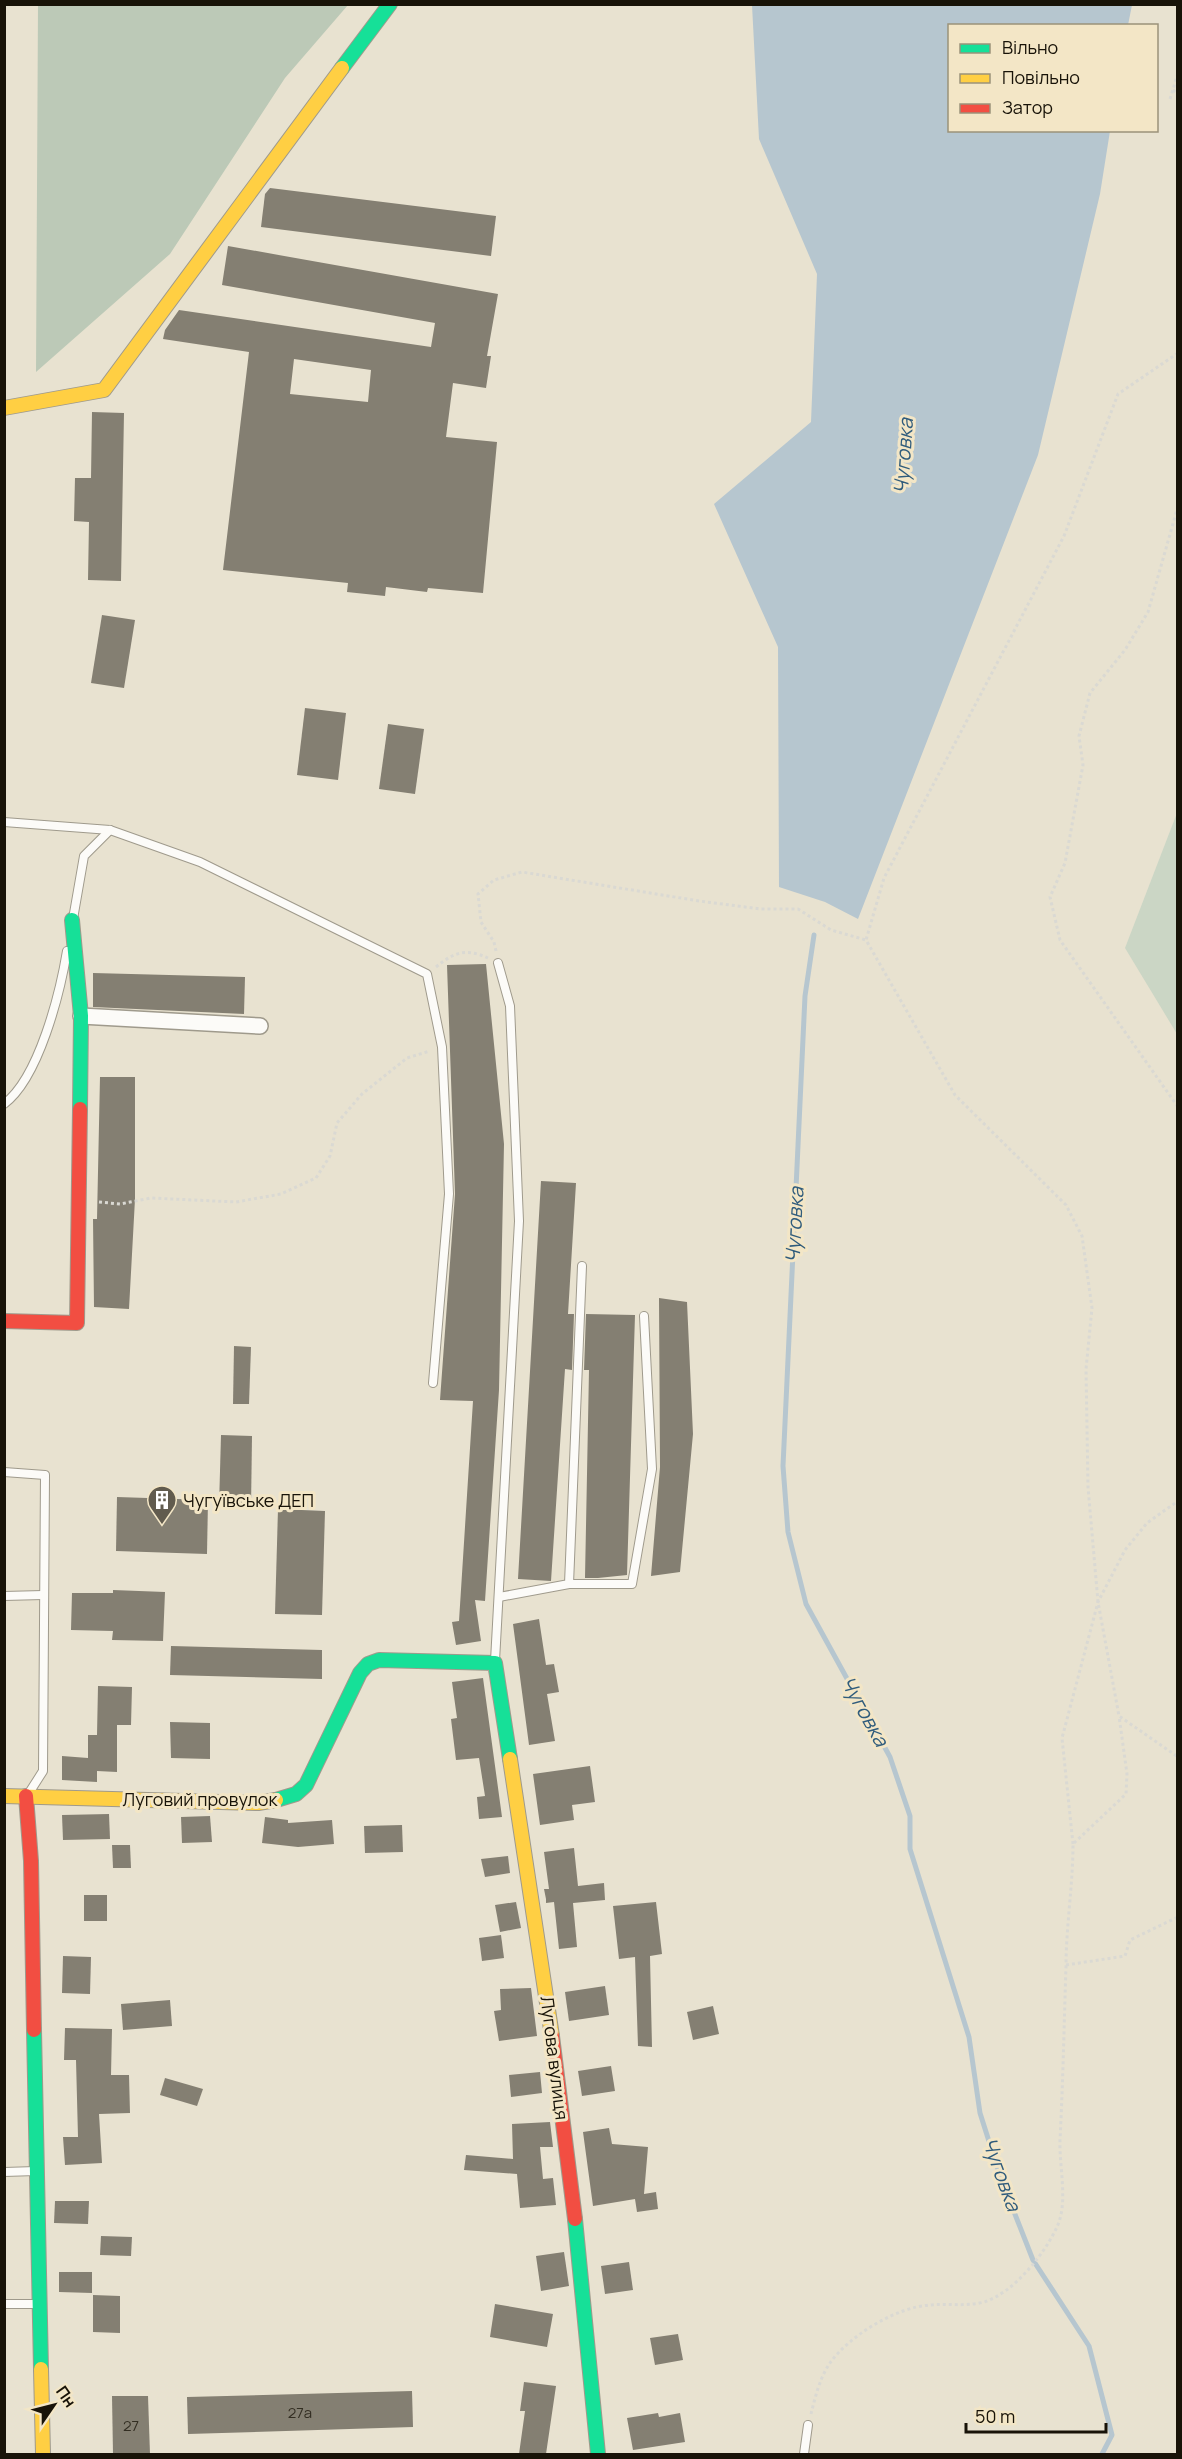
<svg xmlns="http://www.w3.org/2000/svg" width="1182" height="2459" viewBox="0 0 1182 2459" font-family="Manrope,sans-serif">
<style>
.green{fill:#cbd6c5}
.forest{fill:#bcc9b7}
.water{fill:#b6c6cf}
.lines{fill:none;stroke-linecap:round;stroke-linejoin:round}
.stream{stroke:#b6c6cf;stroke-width:5}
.building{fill:#847f72;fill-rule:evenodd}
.lane-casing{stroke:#9f9a8c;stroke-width:10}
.street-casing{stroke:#9f9a8c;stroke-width:18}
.fast-casing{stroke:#9f9a8c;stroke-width:16}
.slow-casing{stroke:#9f9a8c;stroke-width:16}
.jam-casing{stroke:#9f9a8c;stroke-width:16}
.path{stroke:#dad9d3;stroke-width:3;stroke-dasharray:3 3;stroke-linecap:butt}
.lane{stroke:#fcfbf8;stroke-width:8}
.street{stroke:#fcfbf8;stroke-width:15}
.fast{stroke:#16e098;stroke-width:14}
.slow{stroke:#ffcf43;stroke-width:14}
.jam{stroke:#f24e42;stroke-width:14}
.labels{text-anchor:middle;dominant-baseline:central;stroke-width:6;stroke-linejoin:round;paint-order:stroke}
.number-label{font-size:15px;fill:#332e22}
.poi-label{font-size:18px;fill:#181308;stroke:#f3e6c6;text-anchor:start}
.street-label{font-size:18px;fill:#181308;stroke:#f3e6c6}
.water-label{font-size:20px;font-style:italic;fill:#305c7c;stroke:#f3e6c6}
</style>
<rect width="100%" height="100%" fill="#e8e2d0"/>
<!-- green -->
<path class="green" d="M1177,813v221l-52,-86z"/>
<!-- forest -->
<path class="forest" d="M38,5h310l-63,73 -115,176 -134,118z"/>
<!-- water -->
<path class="water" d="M752,5h380l-4,20 -178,1v104l160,1 -10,63 -62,261 -180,464 -33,-17 -46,-15 -1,-240 -64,-143 97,-82 6,-148 -58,-135z"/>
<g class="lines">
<!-- stream -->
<path class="stream" d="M814,935l-9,61 -22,470 5,66 18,72 84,153 20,59v33l59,188 11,76 20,63 33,84 56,86 23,89 -10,19"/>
</g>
<!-- building -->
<g class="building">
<path d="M270,188l226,28 -5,40 -230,-29 4,-33z"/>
<path d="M228,246l270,48 -11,62h4l-5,32 -33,-5 -7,54 51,5 -14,151 -55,-5 -1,4 -41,-5 -1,9 -38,-4 1,-9 -125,-13 26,-218 -86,-13 2,-9 14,-20 252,37 4,-24 -213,-38zM294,359l77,11 -3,32 -78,-8z"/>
<path d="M92,412l32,1 -3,168 -33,-1 1,-58 -15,-1 1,-43h16z"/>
<path d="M102,615l33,5 -11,68 -33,-5z"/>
<path d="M305,708l41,5 -8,67 -41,-5z"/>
<path d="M388,724l36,5 -9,65 -36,-5z"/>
<path d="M486,964l18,180 -5,246 -14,211 -10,-1 6,41 -25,4 -4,-23 7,-1 14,-220 -33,-1 15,-206 -8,-229z"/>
<path d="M93,973l152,4 -1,37 -151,-7z"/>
<path d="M100,1077h35v122l-6,110 -35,-2 -1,-88h4z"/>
<path d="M541,1181l35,2 -8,131h6l-2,56 -7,-1 -14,212 -33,-2z"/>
<path d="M659,1298l28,4 6,132 -13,138 -29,4 9,-109z"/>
<path d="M586,1314l49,1 -8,260 -29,3h-13l4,-208h-5z"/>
<path d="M234,1346l17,1 -2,57h-16z"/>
<path d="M221,1435l31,1 -1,72 -32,-1z"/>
<path d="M117,1497l91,3 -1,54 -91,-3z"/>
<path d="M278,1509l47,2 -3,104 -47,-1z"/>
<path d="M113,1590l52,2 -2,49 -51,-1 1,-9 -42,-1 1,-37h41z"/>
<path d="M539,1619l7,46 8,-1 5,28 -12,2 8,47 -26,4 -16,-121z"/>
<path d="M171,1646l151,4v29l-152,-4z"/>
<path d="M483,1678l19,139 -23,2 -2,-22 8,-1 -6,-38 -23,2 -5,-41 6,-1 -5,-36z"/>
<path d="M98,1686l34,1 -1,38h-14v47l-20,-1v11l-35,-2v-24l26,2v-23h9z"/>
<path d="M170,1722l40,1v36l-39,-1z"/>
<path d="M590,1766l5,36 -23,3 2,15 -34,5 -7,-51z"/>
<path d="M109,1814l1,25 -47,1 -1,-25z"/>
<path d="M210,1816l2,26 -30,1 -1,-26z"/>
<path d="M265,1817l23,3v3l44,-3 2,24 -36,3 -36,-4z"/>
<path d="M402,1825l1,27 -38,1 -1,-27z"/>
<path d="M112,1845h18l1,23h-18z"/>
<path d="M574,1848l4,38 26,-3 1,17 -32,3 4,44 -18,2 -5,-47 -8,1v-4l-2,-10h5l-5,-37z"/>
<path d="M508,1856l2,17 -25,4 -4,-18z"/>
<rect x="84" y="1895" width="23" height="26"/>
<path d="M516,1902l5,26 -21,4 -5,-27z"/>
<path d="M656,1902l6,52 -12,2 2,91 -14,-1 -3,-89 -16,2 -6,-53z"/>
<path d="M501,1935l3,23 -22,3 -3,-23z"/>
<path d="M63,1956l28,1 -1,37 -28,-1z"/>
<path d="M605,1986l4,29 -40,6 -4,-29z"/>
<path d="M531,1988l6,48 -38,5 -5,-30 7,-1 -1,-21z"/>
<path d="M170,2000l2,26 -49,4 -2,-26z"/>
<path d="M713,2006l6,28 -26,6 -6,-28z"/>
<path d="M65,2028l47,1 -1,46h18l1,38 -31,1 3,49 -37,2 -2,-28h15l-2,-77h-12z"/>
<path d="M611,2066l4,25 -33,5 -4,-25z"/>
<path d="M540,2072l2,21 -31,4 -2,-22z"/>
<path d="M165,2078l38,11 -6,17 -37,-11z"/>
<path d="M550,2122l3,25h-13l3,32 10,-1 3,27 -36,3 -3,-34 -53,-4 2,-15 47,4 -1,-35z"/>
<path d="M609,2128l3,16 36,3 -4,47 12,-2 2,17 -21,3 -2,-13 -42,7 -10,-74z"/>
<path d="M55,2201h34l-1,23 -34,-1z"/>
<path d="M101,2236l31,1 -1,19 -31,-1z"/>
<path d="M564,2252l5,34 -28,5 -5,-35z"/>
<path d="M629,2262l4,28 -28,4 -4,-28z"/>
<path d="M59,2272h33v21l-33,-1z"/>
<path d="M93,2295l27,1v37l-27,-1z"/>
<path d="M495,2304l58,10 -6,33 -57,-10z"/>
<path d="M678,2334l5,26 -28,5 -5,-27z"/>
<path d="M524,2382l32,4 -10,68h-27l6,-43h-5z"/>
<path d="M412,2391l1,36 -225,7 -1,-37z"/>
<path d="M112,2396h36l2,58h-37z"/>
<path d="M658,2413l1,4 21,-4 5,29 -52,8 -6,-32z"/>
</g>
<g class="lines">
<!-- lane casing -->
<g class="lane-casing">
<g id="lane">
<path d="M4,822l106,8 90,32 227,112 15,73 7,147 -16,189"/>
<path d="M73,919l11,-63 26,-26"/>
<path d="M4,1104c35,-26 56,-111 63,-153"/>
<path d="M4,1472l41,3 -2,296 -14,22"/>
<path d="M569,1584h63l20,-115 -8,-153"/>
<path d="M4,1596l39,-1"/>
<path d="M499,1597l70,-13 13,-318"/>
<path d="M495,1661l24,-440 -9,-215 -12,-43"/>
<path d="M4,2172l32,-1"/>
<path d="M4,2304h35"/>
<path d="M804,2454l4,-29"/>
</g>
</g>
<!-- street casing -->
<g class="street-casing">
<path id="street" d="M81,1016l179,10"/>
</g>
<!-- fast casing -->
<g class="fast-casing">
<g id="fast">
<path d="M342,68l48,-64"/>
<path d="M72,920l9,96 -1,93"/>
<path d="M276,1800l20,-6 10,-9 54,-112 8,-9 11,-4 116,3 15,96"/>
<path d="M34,2030l7,339"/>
<path d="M575,2219l23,235"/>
</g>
</g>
<!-- slow casing -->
<g class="slow-casing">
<g id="slow">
<path d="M4,408l100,-18 238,-322"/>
<path d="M510,1759l42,277"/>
<path d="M4,1796l254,7 18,-3"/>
<path d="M41,2369l2,85"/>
</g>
</g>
<!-- jam casing -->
<g class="jam-casing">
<g id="jam">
<path d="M4,1321l73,2 3,-214"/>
<path d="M26,1796l5,65 3,169"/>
<path d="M552,2036l23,183"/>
</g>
</g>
<!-- path -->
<g class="path">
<path d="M1173,90l5,4"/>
<path d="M1170,99l8,-26"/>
<path d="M1178,353l-60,41 -54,142 -180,342 -18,62 89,155 111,110 16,31 10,72 -6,61 2,118 10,115 21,114 59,41"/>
<path d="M1178,506l-30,106 -23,38 -35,43 -11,43 4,29 -18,98 -15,34 10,43 118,167"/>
<path d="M496,951l-2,-9 -13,-20 -3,-28 16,-14 28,-8 177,29 62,8h37l33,21 35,10"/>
<path d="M436,967c18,-15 30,-19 52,-9"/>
<path d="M99,1202l21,2 31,-6 85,4 45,-8 35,-16 14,-22 7,-33 25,-29 45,-36 23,-7"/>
<path d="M1073,1844l-11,-106 36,-136 27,-52 22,-27 31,-22"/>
<path d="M1066,1965l59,-9 5,-16 48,-23"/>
<path d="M811,2414c4,-16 9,-37 19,-51 19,-27 66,-56 100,-58 18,-2 35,2 54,-3 29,-9 59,-46 72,-73 13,-25 3,-61 4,-89 3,-58 4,-115 6,-173 0,-41 7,-82 7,-123l53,-50 1,-20 -8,-58"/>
</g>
<!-- lane -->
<use href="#lane" class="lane"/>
<!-- street -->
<use href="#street" class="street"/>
<!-- fast -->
<use href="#fast" class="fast"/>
<!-- slow -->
<use href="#slow" class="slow"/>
<!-- jam -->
<use href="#jam" class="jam"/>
</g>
<!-- icons -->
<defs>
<g id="building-pin" transform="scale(1.5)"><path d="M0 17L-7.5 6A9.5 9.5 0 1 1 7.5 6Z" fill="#615b4e" stroke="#f3e6c6"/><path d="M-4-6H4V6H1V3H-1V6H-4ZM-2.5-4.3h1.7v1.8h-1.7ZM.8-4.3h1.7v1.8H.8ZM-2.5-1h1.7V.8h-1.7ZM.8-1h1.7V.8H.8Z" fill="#fff"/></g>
</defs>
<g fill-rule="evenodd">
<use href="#building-pin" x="162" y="1500"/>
</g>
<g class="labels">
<!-- number labels -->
<g class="number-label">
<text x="300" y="2412">27а</text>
<text x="131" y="2425">27</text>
</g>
<!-- poi labels -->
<g class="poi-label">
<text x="183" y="1500">Чугуївське ДЕП</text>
</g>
<!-- street labels -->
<g class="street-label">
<text x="200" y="1799">Луговий провулок</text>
<text transform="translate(555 2058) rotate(83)">Лугова вулиця</text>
</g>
<!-- water labels -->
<g class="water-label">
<text transform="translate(903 456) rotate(-86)">Чуговка</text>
<text transform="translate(794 1225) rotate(-87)">Чуговка</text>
<text transform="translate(865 1711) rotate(61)">Чуговка</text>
<text transform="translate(1002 2174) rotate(70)">Чуговка</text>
</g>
</g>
<!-- border -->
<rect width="1182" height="2459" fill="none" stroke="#181308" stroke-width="12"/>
<!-- legend -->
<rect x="948" y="24" width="210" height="108" fill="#f3e6c6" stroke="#9b927a" stroke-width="1.5"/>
<rect x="960" y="44" width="30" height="9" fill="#16e098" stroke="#9b927a" stroke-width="1.5"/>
<text x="1002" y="54" font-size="18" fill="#181308">Вільно</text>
<rect x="960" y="74" width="30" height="9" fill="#ffcf43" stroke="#9b927a" stroke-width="1.5"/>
<text x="1002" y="84" font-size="18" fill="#181308">Повільно</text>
<rect x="960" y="104" width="30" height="9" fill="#f24e42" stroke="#9b927a" stroke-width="1.5"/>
<text x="1002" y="114" font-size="18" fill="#181308">Затор</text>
<!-- north arrow -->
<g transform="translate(54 2405) rotate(55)" stroke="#f3e6c6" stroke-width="4.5" paint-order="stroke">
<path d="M0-4.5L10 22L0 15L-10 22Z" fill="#181308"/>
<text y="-9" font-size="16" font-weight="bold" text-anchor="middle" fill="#181308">Пн</text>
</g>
<!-- scale -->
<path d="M966 2423v9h140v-9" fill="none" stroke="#181308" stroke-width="3"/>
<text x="975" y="2423" font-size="18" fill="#181308" stroke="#f3e6c6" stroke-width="4.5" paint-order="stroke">50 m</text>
</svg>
